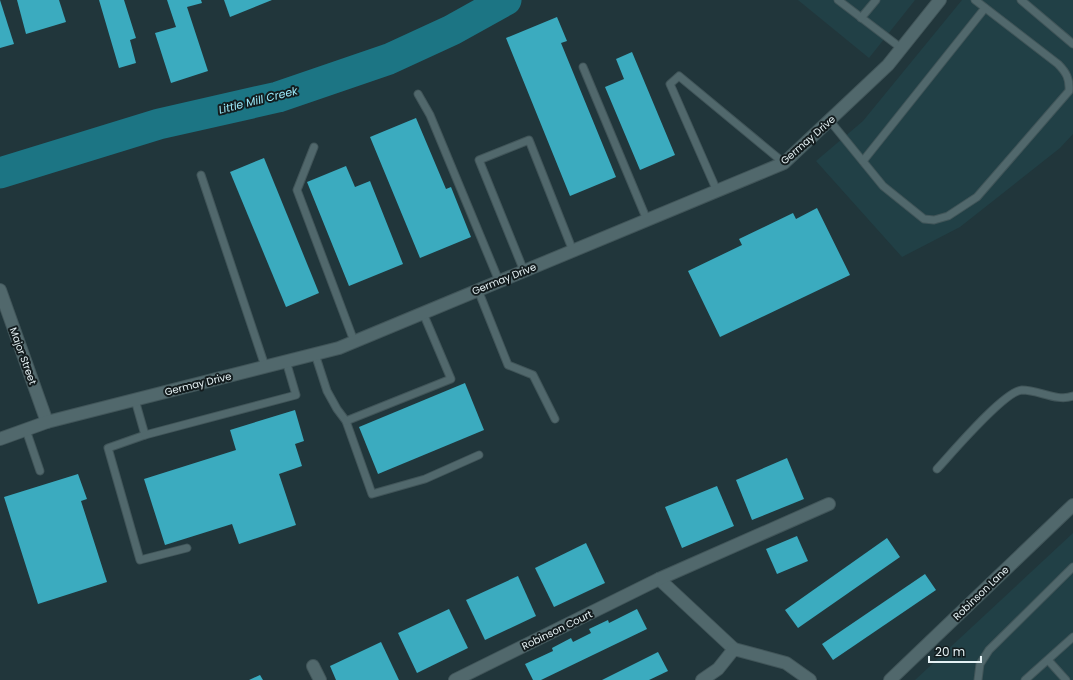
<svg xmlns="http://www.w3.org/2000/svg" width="1073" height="680" viewBox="0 0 1073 680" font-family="Poppins,sans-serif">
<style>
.built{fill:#214046}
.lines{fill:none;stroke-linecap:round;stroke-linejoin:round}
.river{stroke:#1c7584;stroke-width:31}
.building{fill:#3babbf}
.service-casing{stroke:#415559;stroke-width:9}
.minor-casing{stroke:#415559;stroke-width:14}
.service{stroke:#51686c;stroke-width:7}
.minor{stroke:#51686c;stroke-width:12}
.labels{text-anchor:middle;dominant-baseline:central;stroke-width:4;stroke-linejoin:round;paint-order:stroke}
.street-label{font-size:10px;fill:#e5f1f4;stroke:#131c1e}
.water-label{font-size:11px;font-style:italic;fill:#9be9f9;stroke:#131c1e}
</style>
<rect width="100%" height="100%" fill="#21363b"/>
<!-- built -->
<g class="built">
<path d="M798,0h117l-46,58z"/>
<path d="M962,0h111v134l-13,14 -100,79 -58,30 -86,-96 47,-40z"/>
<path d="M1073,533v147h-158z"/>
</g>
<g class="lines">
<!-- river -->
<path class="river" d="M0,173l159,-49 119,-27 111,-38 63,-29 54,-30"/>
</g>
<!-- building -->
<g class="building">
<path d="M0,0l14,44 -14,4z"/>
<path d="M17,0h42l7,22 -40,12z"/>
<path d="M99,0h25l12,38 -6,2 6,23 -17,5z"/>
<path d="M167,0h34l1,3 -15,4 21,64 -37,12 -16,-50 21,-6z"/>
<path d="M224,0h48l-42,17z"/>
<path d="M557,17l10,24 -6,2 55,134 -46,19 -64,-158z"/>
<path d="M632,52l43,103 -35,15 -35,-83 19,-8 -8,-20z"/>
<path d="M416,118l30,71 5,-2 20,50 -51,21 -50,-121z"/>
<path d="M264,158l55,135 -33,14 -56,-135z"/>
<path d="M346,166l9,21 15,-6 33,83 -54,22 -42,-104z"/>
<path d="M817,208l33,67 -130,62 -32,-66 54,-26 -3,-6 54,-26 3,6z"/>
<path d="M465,383l19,47 -106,44 -19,-47z"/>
<path d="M295,410l9,31 -9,3 7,22 -23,8 17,51 -57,19 -7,-20 -67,21 -21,-66 92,-29 -6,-20z"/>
<path d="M787,458l17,41 -52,21 -16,-40z"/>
<path d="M78,474l9,25 -6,2 26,81 -69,22 -34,-107z"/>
<path d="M717,486l17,40 -52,22 -17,-41z"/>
<path d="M797,536l11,25 -31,13 -11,-25z"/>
<path d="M887,538l13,19 -102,71 -13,-18z"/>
<path d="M586,543l19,40 -51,24 -19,-39z"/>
<path d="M925,574l11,16 -103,70 -11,-16z"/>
<path d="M518,576l18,40 -51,24 -19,-40z"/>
<path d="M449,609l19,39 -51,25 -19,-40z"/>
<path d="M637,609l10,20 -106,51h-8l-8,-16 28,-13 -1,-3 19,-10 2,4 18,-9 -2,-4 19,-9 1,3z"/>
<path d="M381,642l18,38h-63l-6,-14z"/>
<path d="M658,652l10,19 -19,9h-47z"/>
<path d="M260,675l3,5h-14z"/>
</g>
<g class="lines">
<!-- service casing -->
<g class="service-casing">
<g id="service">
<path d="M838,0l63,48"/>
<path d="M1021,0l52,44"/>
<path d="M861,18l15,-18"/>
<path d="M583,67l64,153"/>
<path d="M418,94l12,21 69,166"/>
<path d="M830,121l53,65 41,33 10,1 14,-4 29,-19 92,-106c1,-12 -3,-19 -11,-27l-83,-64"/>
<path d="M314,147l-17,43 57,151"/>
<path d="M863,161l122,-153"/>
<path d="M201,175l64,191"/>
<path d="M717,191l-47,-107 9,-8 105,87"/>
<path d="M524,271l-45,-111 50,-20 44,111"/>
<path d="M478,290l30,75 25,10 22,44"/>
<path d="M315,354l12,37 10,18 9,12 26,73 53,-15 54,-24"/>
<path d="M135,400l10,35 -37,13 32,112 47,-12"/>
<path d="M346,421l105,-42 -28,-66"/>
<path d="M26,430l14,41"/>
<path d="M145,435l151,-40 -10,-34"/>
<path d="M937,469c14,-15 67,-78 85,-79 17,0 35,12 51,6"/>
<path d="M1048,660l18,20"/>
<path d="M978,680l2,-16 9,-14 84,-83"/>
<path d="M1025,680l48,-43"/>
</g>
</g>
<!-- minor casing -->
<g class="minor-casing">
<g id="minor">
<path d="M0,290l47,132"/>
<path d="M0,439l47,-17 292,-74 445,-185 104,-98 52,-65"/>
<path d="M659,579l75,70"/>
<path d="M313,666l7,14"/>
<path d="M455,680l204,-101 170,-75"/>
<path d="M702,680l16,-11 16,-20 52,14 24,17"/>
<path d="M890,680l183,-175"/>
</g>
</g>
<!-- service -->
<use href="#service" class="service"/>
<!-- minor -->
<use href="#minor" class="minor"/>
</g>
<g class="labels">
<!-- street labels -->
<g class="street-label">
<text transform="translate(808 140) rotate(-41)">Germay Drive</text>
<text transform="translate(504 279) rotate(-22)">Germay Drive</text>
<text transform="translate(23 356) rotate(70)">Major Street</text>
<text transform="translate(198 384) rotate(-14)">Germay Drive</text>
<text transform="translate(981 593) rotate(-44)">Robinson Lane</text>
<text transform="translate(557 630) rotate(-26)">Robinson Court</text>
</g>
<!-- water labels -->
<g class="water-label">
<text transform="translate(258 100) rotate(-14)">Little Mill Creek</text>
</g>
</g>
<!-- scale -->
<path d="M929 656v6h52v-6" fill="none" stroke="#e5f1f4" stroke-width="2"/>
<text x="935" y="656" font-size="12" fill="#e5f1f4" stroke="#131c1e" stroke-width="3" paint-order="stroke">20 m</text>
</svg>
